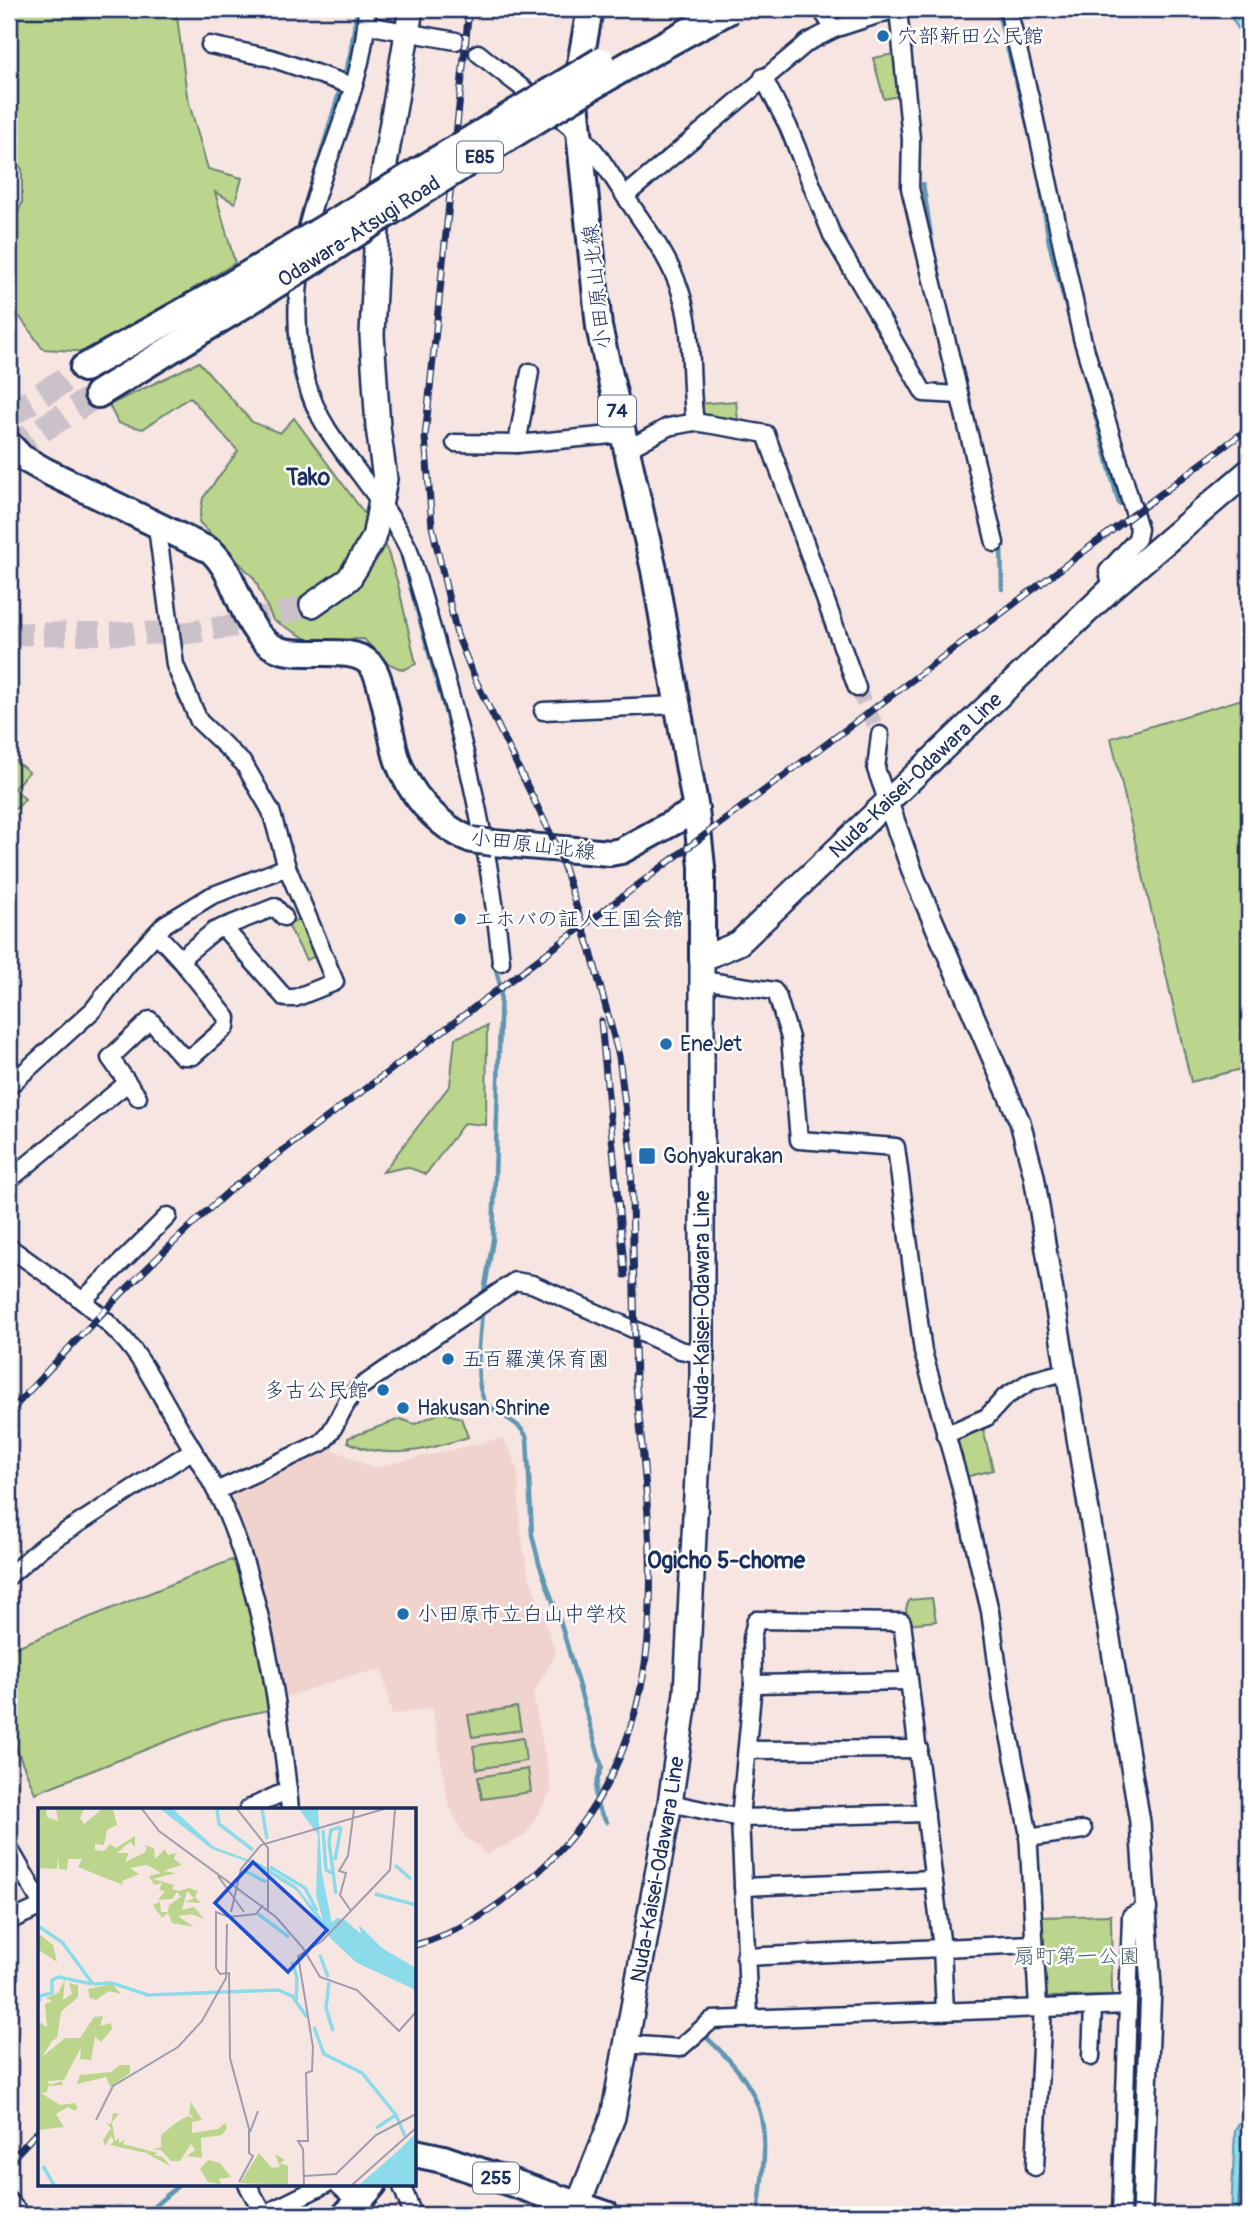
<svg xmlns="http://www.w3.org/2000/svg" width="1258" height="2224" viewBox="0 0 1258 2224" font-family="Pangolin,'Klee One',sans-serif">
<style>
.built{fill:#f1d3ce}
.green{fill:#bcd58c;stroke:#6c8275;stroke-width:2}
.water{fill:#8cdbea;stroke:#5f96b2;stroke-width:2}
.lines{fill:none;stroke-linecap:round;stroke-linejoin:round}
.shore{stroke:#487496;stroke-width:2}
.stream{stroke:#5f96b2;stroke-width:4.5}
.minor-tunnel{stroke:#cbc1c8;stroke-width:16;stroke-dasharray:16 8;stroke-linecap:butt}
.secondary-tunnel{stroke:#cbc1c8;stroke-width:23;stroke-dasharray:23 11;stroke-linecap:butt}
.trunk-tunnel{stroke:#cbc1c8;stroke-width:26;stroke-dasharray:26 13;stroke-linecap:butt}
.minor-casing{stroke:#1b2f5e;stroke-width:21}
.tertiary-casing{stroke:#1b2f5e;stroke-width:24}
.secondary-casing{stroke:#1b2f5e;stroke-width:28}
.primary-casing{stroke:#1b2f5e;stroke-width:30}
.trunk-casing{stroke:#1b2f5e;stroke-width:32}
.minor{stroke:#fff;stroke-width:16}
.tertiary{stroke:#fff;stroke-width:19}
.secondary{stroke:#fff;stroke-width:23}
.primary{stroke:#fff;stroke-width:24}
.trunk{stroke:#fff;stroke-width:26}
.rail-casing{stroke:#1b2f5e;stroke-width:7}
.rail{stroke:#fff;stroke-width:4.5;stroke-dasharray:13;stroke-linecap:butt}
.primary-bridge-casing{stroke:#1b2f5e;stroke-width:30;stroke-linecap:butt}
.trunk-bridge-casing{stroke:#1b2f5e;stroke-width:32;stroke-linecap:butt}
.primary-bridge{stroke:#fff;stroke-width:24}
.trunk-bridge{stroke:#fff;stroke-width:26}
.poi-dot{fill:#1f6fb2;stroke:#fff;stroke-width:2.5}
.labels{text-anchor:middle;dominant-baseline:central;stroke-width:5;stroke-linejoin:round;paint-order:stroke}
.shield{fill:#fff;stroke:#5f6d8e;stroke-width:2}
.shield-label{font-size:19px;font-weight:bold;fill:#1b2f5e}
.poi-label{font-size:21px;fill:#1b2f5e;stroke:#fff;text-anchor:start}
.street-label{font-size:21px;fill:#1b2f5e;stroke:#fff}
.park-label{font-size:21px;fill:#4b616c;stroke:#fff}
.neighbourhood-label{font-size:23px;font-weight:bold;fill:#1b2f5e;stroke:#fff}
.inset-river{fill:none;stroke:#8cdbea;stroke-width:3.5}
.inset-road{fill:none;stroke:#9f9cad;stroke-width:2}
.view{fill:#1d4ed8;fill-opacity:0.15;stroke:#1d4ed8;stroke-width:3.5}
.inset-edge{fill:none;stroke:#1b2f5e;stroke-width:3.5}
</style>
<rect width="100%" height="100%" fill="#f7e5e2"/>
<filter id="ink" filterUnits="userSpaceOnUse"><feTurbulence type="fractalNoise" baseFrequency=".0143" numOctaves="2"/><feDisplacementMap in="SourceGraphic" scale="14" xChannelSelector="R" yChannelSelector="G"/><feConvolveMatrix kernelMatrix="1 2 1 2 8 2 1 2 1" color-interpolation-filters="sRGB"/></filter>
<g filter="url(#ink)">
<!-- built -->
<path class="built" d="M502,1438l9,13 7,20 2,55 8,47 28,81 -23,40 19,96 -27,46 -40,19 -6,-9 -14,-8 -17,-35 -16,-95 -40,7 -10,-45 -32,6 -67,22 -32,-141 -21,-54 4,-11 98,-43 41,19z"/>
<!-- green -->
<g class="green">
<path d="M9,9h162l6,7 10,80 21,73 34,9 -7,25 -20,-11 20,71 -145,89 -47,-3 -34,-47v-68l13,-31v-34l-13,-16z"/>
<path d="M894,54l4,42 -14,3 -11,-41z"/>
<path d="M199,362l53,60 28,11 14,-15 90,122 14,44 18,80 -13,6 -18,-8 -21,-23 -55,1 -36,-20 -19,-42 -55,-56 4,-24 35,-47 -48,-54 -47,32 -25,-6 -9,-18z"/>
<path d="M736,401l2,19 -40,-5 -1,-11z"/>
<path d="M1249,697v370l-58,15 -80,-344z"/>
<path d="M9,746l8,7 -4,6 16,13 -15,16 11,11 -8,9 -8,2z"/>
<path d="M301,917l18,38 -13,5 -18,-35z"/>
<path d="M487,1026l-1,99 -22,-2 -38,51 -19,-7 -24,5 67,-87 5,-47z"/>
<path d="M442,1412l19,6 7,19c-38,13 -83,24 -120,5v-4l52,-19 15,5z"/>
<path d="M980,1416l13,54 -28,7 -16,-43z"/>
<path d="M231,1560l4,2 21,76 13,72 -48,10 -186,73 -26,-62v-81z"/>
<path d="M932,1598l4,23 -28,3 -2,-15 3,-9z"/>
<path d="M517,1707l4,23 -49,7 -4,-22z"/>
<path d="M523,1738l3,23 -49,8 -4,-23z"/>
<path d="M528,1769l3,23 -49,7 -4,-22z"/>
<path d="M1111,1915l1,81 -67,1 -5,-80z"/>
</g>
<!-- water -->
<g class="water">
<path d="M1226,9h23v59l-9,-36z"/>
<path d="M1249,2105v110h-18l4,-85z"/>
</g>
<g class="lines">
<!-- shore -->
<path class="shore" d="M1238,2215l4,-82 7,-13"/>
<!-- stream -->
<g class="stream">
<path d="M997,9l32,121"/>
<path d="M1038,169l11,74 70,261"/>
<path d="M923,184l11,71"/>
<path d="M297,234l53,-178 7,-47"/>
<path d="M289,287c0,63 -1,101 38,155"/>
<path d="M392,534l9,19 58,208"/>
<path d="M1001,543l1,46"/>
<path d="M483,1298l10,-58 8,-251 -7,-27"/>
<path d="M482,1310c-1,23 -11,81 7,96 12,10 32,17 38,32l5,97 7,28 22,61 41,143c-9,22 -10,37 5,55"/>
<path d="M707,2038c67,61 61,94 51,177"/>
<path d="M144,2215l36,-31"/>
</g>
<!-- minor-tunnel -->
<path class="minor-tunnel" d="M857,688l23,47"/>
<!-- secondary-tunnel -->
<path class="secondary-tunnel" d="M9,634l177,-1 53,-8 73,-20"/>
<!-- trunk-tunnel -->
<g class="trunk-tunnel">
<path d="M9,415l75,-47"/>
<path d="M9,450l89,-56"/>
</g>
<!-- minor casing -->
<g class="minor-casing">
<g id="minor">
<path d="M821,9l13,20"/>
<path d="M898,9l13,130 -1,49 85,355"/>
<path d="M1008,9l23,93 51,236 57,191 -2,10 -29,32 4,17"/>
<path d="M366,25l90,16"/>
<path d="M210,45l61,13 82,28"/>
<path d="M478,53c34,28 71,54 104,84 17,16 28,37 41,56 23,35 49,66 60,107 11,40 6,82 12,122l-27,5 -42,23"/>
<path d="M763,77l25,49 44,109 92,158 36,2"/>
<path d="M625,196l183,-154 26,-13 62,-20"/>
<path d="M304,243c15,-79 61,-153 63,-234"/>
<path d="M301,265c-8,57 -5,115 27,165 27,41 60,76 81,120 40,134 79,272 92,412"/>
<path d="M695,422l71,12 91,254"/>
<path d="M455,443l62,1 105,-10"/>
<path d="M517,444l13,-72"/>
<path d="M157,527l18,138 24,56 45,43 27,47 16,56"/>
<path d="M543,711l134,-6"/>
<path d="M880,735l-4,34 11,31"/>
<path d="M157,934l23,25"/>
<path d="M702,980l72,11 3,4 13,43 9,102 97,7 27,205 36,128 31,131 12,88 26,132 10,176"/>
<path d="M9,1086l84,-76 35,-46 37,-40 46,-28 76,-29 48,115 -40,16h-10l-62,-71"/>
<path d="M138,1097l-28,-39 40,-38 32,36h11l33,-29 1,-9 -47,-59 34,-28 61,-24 9,10"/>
<path d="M9,1180l117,-96"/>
<path d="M9,1247c38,28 79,54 112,89 22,23 36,53 52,80 20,35 43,70 58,108 35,89 49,191 59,285"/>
<path d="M82,1301l86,-85"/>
<path d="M945,1435l42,-18 18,-20 26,-16 37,-10"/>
<path d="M216,1491l105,-48c17,-14 20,-40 38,-55l156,-107 17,3 148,66 20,4"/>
<path d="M9,1576l33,-29 151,-97"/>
<path d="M753,1684l155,-3"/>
<path d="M747,1750l172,-1"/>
<path d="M670,1803l70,15 186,-5"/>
<path d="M248,1809l40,-19"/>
<path d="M1028,1838l55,-8"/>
<path d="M9,1848l31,53"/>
<path d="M743,1887l190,-8"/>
<path d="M9,1921l31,-14"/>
<path d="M745,1957l197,-9 -40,-326 -146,-2 -4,18 1,46 -13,134 9,199"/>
<path d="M945,2011l-3,-63 91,-4"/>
<path d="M624,2044l56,4 32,-28 416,-15"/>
<path d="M1091,2057l2,-50"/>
<path d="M1035,2167l8,-160"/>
<path d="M247,2184l15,27 5,2 59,-29"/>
<path d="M337,2184l20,18"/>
<path d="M401,2184l12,31"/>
<path d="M9,2201l12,14"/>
<path d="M1121,2215l10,-299 17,-8"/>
</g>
</g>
<!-- tertiary casing -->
<g class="tertiary-casing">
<path id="tertiary" d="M887,800l28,79 105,243 14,54 106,646 11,165 -9,228"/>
</g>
<!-- secondary casing -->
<g class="secondary-casing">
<g id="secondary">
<path d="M312,605l37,-26 25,-41 11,-59 -7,-52 -6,-92 6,-129 33,-197"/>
<path id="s1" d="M574,2215l39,-98 57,-314 16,-110 16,-316v-418l37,-16 373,-355 137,-117"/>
</g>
</g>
<!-- primary casing -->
<g class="primary-casing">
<g id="primary">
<path d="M590,9l-15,83 24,235 55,243 42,240 6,57v92"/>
<path d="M9,444l12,13 25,14 165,80c29,26 29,79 64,97 25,12 75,-4 94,15 9,8 11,23 14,34 5,19 8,39 13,58 10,35 41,72 76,85"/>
<path d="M493,843l117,10 11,-2 75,-41"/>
</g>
</g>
<!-- trunk casing -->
<g class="trunk-casing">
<g id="trunk">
<path d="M84,368l144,-81"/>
<path d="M98,394l135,-83"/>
<path d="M415,2153l28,6 163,56"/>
<path d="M346,2215l27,-31"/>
</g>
</g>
<!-- minor -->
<use href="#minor" class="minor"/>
<!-- tertiary -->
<use href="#tertiary" class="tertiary"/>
<!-- secondary -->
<use href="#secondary" class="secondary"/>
<!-- primary -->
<use href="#primary" class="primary"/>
<!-- trunk -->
<use href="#trunk" class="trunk"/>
<!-- rail casing -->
<g class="rail-casing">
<g id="rail">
<path d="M469,9l-44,428 7,89 25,109 19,46 82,168 33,103 28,104 12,97 5,232"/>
<path d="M601,1021l24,254"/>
<path d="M9,1413c72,-80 140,-150 221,-223l1019,-762"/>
<path d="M415,1945c44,-11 88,-41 122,-72 148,-136 115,-319 98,-497"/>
<path d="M9,2162l31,-33"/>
</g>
</g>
<!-- rail -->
<use href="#rail" class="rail"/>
<!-- primary-bridge casing -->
<g class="primary-bridge-casing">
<path id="primary-bridge" d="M472,840l21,3"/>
</g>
<!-- trunk-bridge casing -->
<g class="trunk-bridge-casing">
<g id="trunk-bridge">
<path d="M228,287l373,-226"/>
<path id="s2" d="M233,311c164,-102 326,-213 498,-302"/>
</g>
</g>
<!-- primary-bridge -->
<use href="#primary-bridge" class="primary-bridge"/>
<!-- trunk-bridge -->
<use href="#trunk-bridge" class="trunk-bridge"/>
</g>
</g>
<!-- markers -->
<g class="poi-dot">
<circle cx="883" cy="36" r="7"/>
<circle cx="460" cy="919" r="7"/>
<circle cx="666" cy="1044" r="7"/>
<rect x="638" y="1147" width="18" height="18" rx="3.5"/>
<circle cx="448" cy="1359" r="7"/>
<circle cx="383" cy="1390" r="7"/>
<circle cx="403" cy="1408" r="7"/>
<circle cx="403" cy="1614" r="7"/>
</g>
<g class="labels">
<!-- shield labels -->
<g class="shield">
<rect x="457" y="141.5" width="46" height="31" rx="5"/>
<rect x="598" y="395.5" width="38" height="31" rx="5"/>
<rect x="473" y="2162.5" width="46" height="31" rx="5"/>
</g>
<g class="shield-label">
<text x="480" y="157">E85</text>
<text x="617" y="411">74</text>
<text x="496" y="2178">255</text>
</g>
<!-- poi labels -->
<g class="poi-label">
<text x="897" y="36">穴部新田公民館</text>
<text x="474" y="919">エホバの証人王国会館</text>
<text x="680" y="1044">EneJet</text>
<text x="663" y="1156">Gohyakurakan</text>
<text x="462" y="1359">五百羅漢保育園</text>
<text x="369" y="1390" text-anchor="end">多古公民館</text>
<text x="417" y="1408">Hakusan Shrine</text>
<text x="417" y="1614">小田原市立白山中学校</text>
</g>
<!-- street labels -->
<g class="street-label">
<text stroke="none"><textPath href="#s2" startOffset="149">Odawara-Atsugi Road</textPath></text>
<text transform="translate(597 287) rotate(-96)">小田原山北線</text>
<text stroke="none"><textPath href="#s1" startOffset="1554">Nuda-Kaisei-Odawara Line</textPath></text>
<text transform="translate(533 845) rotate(7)">小田原山北線</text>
<text stroke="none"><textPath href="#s1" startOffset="924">Nuda-Kaisei-Odawara Line</textPath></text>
<text stroke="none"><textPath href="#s1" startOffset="357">Nuda-Kaisei-Odawara Line</textPath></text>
</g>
<!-- park labels -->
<g class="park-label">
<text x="1077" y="1956">扇町第一公園</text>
</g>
<!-- neighbourhood labels -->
<g class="neighbourhood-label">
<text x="308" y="477">Tako</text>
<text x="726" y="1560">Ogicho 5-chome</text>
</g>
</g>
<!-- overview -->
<g transform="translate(38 1808)">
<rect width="378" height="378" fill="#f7e5e2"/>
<path d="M0,1h8l1,8 11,4 -2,-12h28l-4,9 4,6 18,-15h11l4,16 -10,5 -3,15 -9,-1v6l9,1 6,-7 6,4 19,-12v11l-5,-5 -13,11h12l-4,9 19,-9 3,-5 -3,-3 10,3 1,11 10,-10 3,6 8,-2 -2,6 8,6 -19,6 13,2 -23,6 21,6 -2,4 7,2 10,-3 9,3 -3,6 6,6 -16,-1 9,-4 -7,-7 -5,19 12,-3 10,12 -13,-5 -13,2 16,11 -22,-4 -4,-10 -6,5 -9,-13 7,-3 1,10h7l1,-7 12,-8 -4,-5 -5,7 -14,1 7,-9 -6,-1 3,-7 -8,2 -5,-9 12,-3 -14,-8 -17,3 9,6 -17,7 1,4 -45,-18 4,-8h-14l-1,11 -8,-1 -1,-13 -1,13 -19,-1zM0,125l15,12 4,17 -18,-12zM27,171l-2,21 9,-6 -3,-11 9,2v12l-17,15 -4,26 -5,3 -10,16 23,-19h15l14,-21 9,-1 -3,10 11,-3 1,6 -11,13 -6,-5 -4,23 -11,-1 1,-12 -17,33 -17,1 3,4 12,-4 1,4 -15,1 -1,6 -6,1 19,12 15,-2 3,5 -4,3 -6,-4 -12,7 8,13 -26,3v-109l9,6 -2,-23 7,-3 -6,-3 12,-5zM74,176l9,10 -12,-3 -13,9 -6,-2 -2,-9zM82,257h10v8l-20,14 -4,-10 -29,7 3,-9 31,-3zM153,294l11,18 -10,2v11l26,-4 7,-6 2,5 -5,7 -21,3 1,20 -15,-2 8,-6 -4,-6 -11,17h-9l-10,-11h-8l8,-3v-12l16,-13 11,-6 6,3 -5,-6zM75,305l6,1 -7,8 3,19 4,-3v5l6,-3 -2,4 35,9 -4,2 9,2 7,9 -24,-13 -36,-8 4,-4 -3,-5 -6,10 -2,-6 8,-12 -5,-5 5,1zM221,345l13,15 8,-1 -5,-13 10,6 -5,3 8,3v19l-48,-2zM170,352l12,3 11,14 -12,2 2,5 -13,-2 -8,-13z" fill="#bcd58c"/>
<path d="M122,1h13l41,38 47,17 35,22 27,34 -7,-24 2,-61 -19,-26h19l4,65 10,49 5,-5 8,2 16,14 -2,-9 23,23 34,20v22l-59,-27 -25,-23 -35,-49 -43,-27 -42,-15zM378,325v52h-57l40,-35z" fill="#8cdbea"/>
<path class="inset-river" d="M179,1l2,15 34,26M224,1l5,30M285,22l3,40 6,3M297,52l6,-33M357,57l16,14M232,59l35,21 12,23M207,63l21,11M298,86l-7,-52 2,-12 9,-3M337,86l41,11M220,106l31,23M0,118l24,16 31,42M282,147l8,22M254,154l5,16 -1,25M291,174l-3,26 7,23M55,176l19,-1 36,12 130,-5 14,6 15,21M0,197l2,-9 12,-3v-13l7,-3 33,7M276,219l10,27 38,19 34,42 9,21M338,320l20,-13M5,358l11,19"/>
<path class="inset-road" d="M104,1l17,22 117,86 27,31 17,29 37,13 42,41 17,-19M199,1l31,39v62M180,68l26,36M313,103l-11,-16 6,-22 -7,-2 9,-15 6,-47M193,104l10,-43 20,-24 123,-36M58,312l17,-34 65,-39 24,-26 24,-43 1,-54M212,324l8,-21M266,368l32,-2 40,-39 40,-21M201,374l14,-26 -4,-3v-24l-19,-71 -1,-85 -9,1 -4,-6v-56l13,5 27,-3 7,-9M266,377l-1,-36 -5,-8h10l-2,-68 6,-2 1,-24 -15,-91 24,-15 68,-71 5,-61M314,377l64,-57"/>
<path class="view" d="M215,54l74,68 -39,42 -73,-69z"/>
<rect width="378" height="378" class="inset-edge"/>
</g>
<!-- margin -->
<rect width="1258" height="2224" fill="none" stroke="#fff" stroke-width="35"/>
<rect x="18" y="18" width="1223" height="2189" fill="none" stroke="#1b2f5e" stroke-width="2.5" filter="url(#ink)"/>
</svg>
